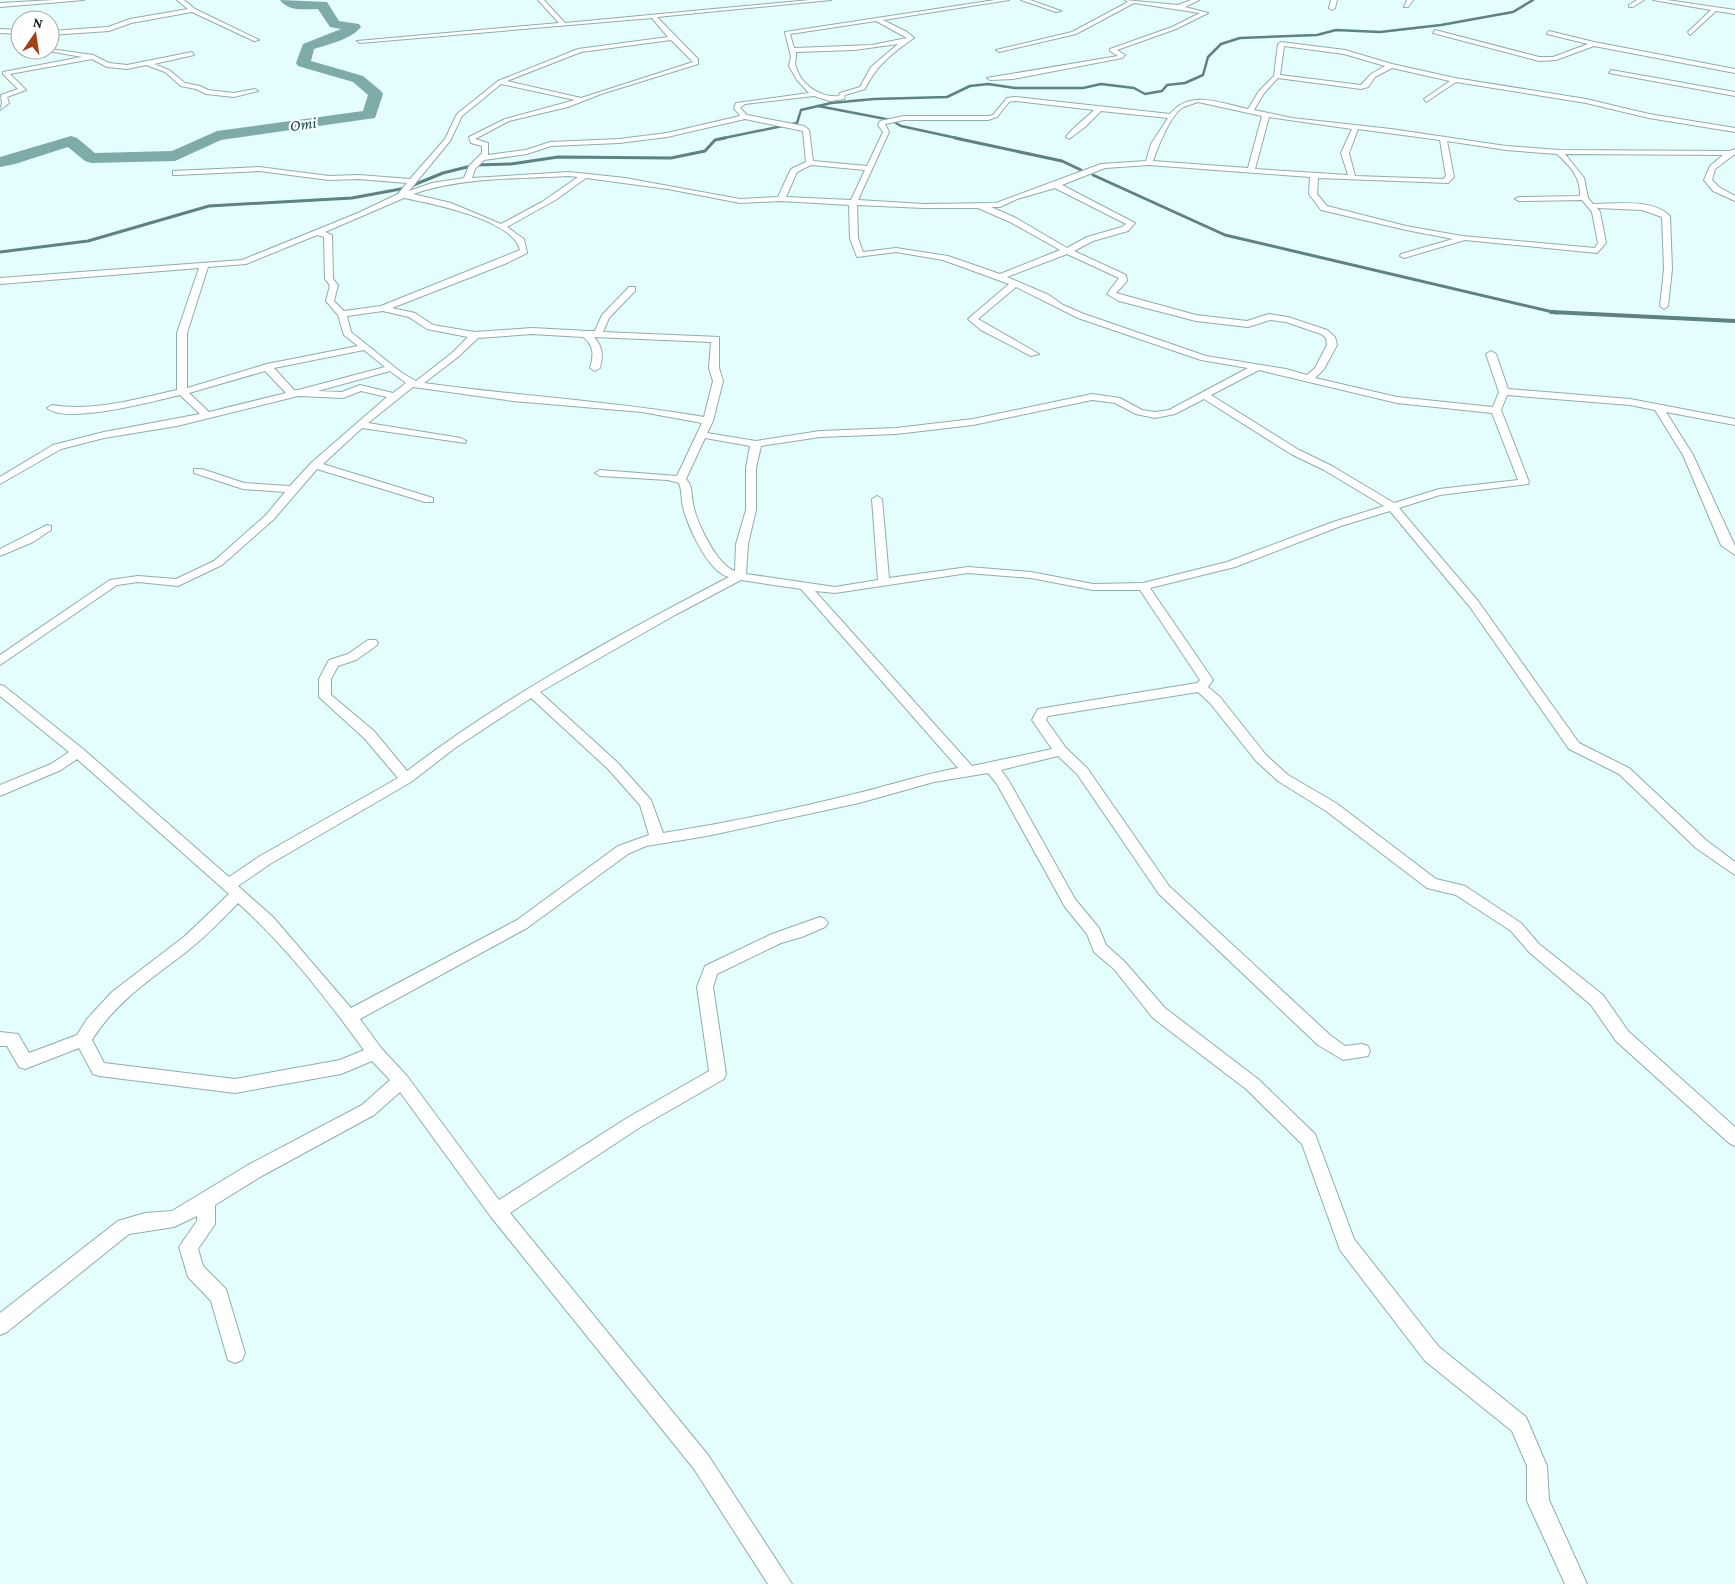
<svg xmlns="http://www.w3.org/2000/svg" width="1735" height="1584" viewBox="0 0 1735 1584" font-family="'Crimson Pro',serif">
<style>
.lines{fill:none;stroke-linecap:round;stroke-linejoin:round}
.stream-far2{stroke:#5e827f;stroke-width:2.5}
.stream-far1{stroke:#5e827f;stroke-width:3}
.stream{stroke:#5e827f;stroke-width:4}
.river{fill:#7eaba8;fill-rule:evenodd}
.street-casing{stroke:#8eaeab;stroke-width:2}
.street{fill:#fff;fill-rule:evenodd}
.labels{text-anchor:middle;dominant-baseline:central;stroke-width:4.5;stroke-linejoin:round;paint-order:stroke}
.far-water-label{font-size:16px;font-style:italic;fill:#0f514e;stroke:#fff}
</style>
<rect width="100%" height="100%" fill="#e3fefc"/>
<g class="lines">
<!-- stream-far2 -->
<g class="stream-far2">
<path d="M818,106l73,14 10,6 60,13"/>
<path d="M719,139l78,-16 4,-13 30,-7 43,-4 73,-2 23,-11 18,-2 27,4h68l18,-4 33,4 11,6 17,-3 5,-6 18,-2 18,-8 5,-18 13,-13 19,-6 77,-3 19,-5 44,2 61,-7 72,-13 20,-12"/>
</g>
<!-- stream-far1 -->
<g class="stream-far1">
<path d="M955,138l107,23 19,9"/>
<path d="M1093,175l132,60 332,78"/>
<path d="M0,252l88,-11 121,-35 143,-8 54,-10 37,-15 32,-8 36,-1 47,-7 113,1 34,-7 10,-11 10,-2"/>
</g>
<!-- stream -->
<path class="stream" d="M1551,312l184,9"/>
<!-- river -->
<path class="river" d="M280,0l47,2 12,19 20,3 2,3c-11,13 -32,17 -47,22l-3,12 52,15 18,15 2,3 -8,24 -154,22 -46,21 -84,2 -6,-2 -17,-14 -53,17 -15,3v-10l71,-21 6,2 18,15 77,-2 45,-20 146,-20 5,-16 -15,-13 -55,-16 -2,-3 7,-19 38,-15 -11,-2 -12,-18c-14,0 -29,3 -38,-9z"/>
<!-- street casing -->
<g class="street-casing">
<g id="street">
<path d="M54,0h30l-84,7v-4z"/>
<path d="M177,0h7l11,9 64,31 -5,1 -62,-29 -61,11 -22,8 -59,4v-4l58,-4 22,-8 58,-10z"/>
<path d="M538,0h6l21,23 245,-23h21l-174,17 41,42v5l-97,30 -33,13 -59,14 -34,18 13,4v12l38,-5 24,-8 69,-3 48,-6 73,-17 -6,-8 2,-5 73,-10 -12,-13 -8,-14 2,-9 -6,-25 210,-32h14l-126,20 24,12 7,6c-20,14 -37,26 -49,51l-20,6 -1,4 -14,2 -16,-5 -69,8 -5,4 7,7 57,11 5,4 4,31 54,5 16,-34 -5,-7 2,-4 24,-5h84l5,-1 14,-17 8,-1 155,17c20,-25 51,-11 78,-5l11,-18 15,-15 4,-32 3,-2 64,8 47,14 63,14 131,21 63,15 86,14v4l-86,-14 -63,-15 -130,-21 -30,20 -2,-3 26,-18 -58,-13 -17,9 -7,10 -7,2 -83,-11 -14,15 -10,17 38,8 99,11 115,17 53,4 171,1 5,-2v5l-20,15 -3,11 7,7 16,9v5l-22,-10 -9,-11 6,-14 13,-11 -158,-1 19,24 4,20 5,6c23,0 59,-6 77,12l2,53 -4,37 -4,3 -4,-3 4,-37 -2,-52 -20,-7 -45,-2 3,4 6,31 -9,10 -132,-13 -61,18 -4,-2 1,-2 52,-15 -47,-9 -85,-20 -12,-16 1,-17 -161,-12 -44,3 -43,17 73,38 -7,8 -35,10 -19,10 52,24 1,6 -11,12 80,22 51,6 22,-7 19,3 39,13 8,7 2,8 -13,24 -9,9 82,19 96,10 6,-15 -13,-38 5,-3 5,3 12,35 122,10 105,20v6l-69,-13 27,43 42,91v9l-14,-10 -38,-90 -28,-45 -25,-5 -123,-10 -6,15 28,72 -1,2 -88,11 -41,13 79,93 101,142 50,25 77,72 29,22v13l-39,-27 -77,-74 -50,-25 -99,-142 -80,-96 -49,15 -106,41 -85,21 63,92 -5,7 12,10 46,58 22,20 48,28 100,76 29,7 56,37 18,21 64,51 25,36 107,96v19l-6,-3 -113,-102 -25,-36 -62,-53 -18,-21 -55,-36 -29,-7 -101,-77 -48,-30 -22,-20 -46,-58 -12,-11 -150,24 -2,4 20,28 21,20 82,118 161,149 15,11 17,-2 6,2 2,5 -2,5 -25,4 -25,-15 -159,-151 -82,-120 -19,-18 -57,14 8,11 66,118 24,29 7,17 18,16 41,47 93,71 57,55 39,105 85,108 87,70 21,49 2,34 38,84h-22l-38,-83v-35l-15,-35 -87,-70 -85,-111 -38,-106 -56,-55 -93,-71 -39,-49 -20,-17 -7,-18 -22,-27 -68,-123 -9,-11 -54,9 -75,21 -152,33 -61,10 -18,8 -101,74 -167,91 21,29 26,28 92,124 128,-82 82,-47 -12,-84 8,-21 67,-32 48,-17 5,2 3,4 -3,4 -23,10 -21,6 -64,31 -4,13 13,87 -2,5 -85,49 -129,85 198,242 84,129h-24l-74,-115 -203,-252 -91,-125 -26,23 -114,62 -45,28v19l-17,25 5,17 23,23 2,7 17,57 -3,7 -7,3 -7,-3 -17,-59 -23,-24 -9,-30 18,-26v-5l-23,11 -45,7 -122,98 -7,3v-22l118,-92 27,-8 27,-2 76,-46 114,-60 28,-25 -18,-19 -31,13 -106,19 -136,-17 -6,-2 -14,-26 -54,21 -6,-2 -12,-21h-7v-14l18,2 11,19 48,-18 10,-16 25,-27 73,-56 44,-42 -152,-135 -16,11 -61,26v-11l51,-21 18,-12 -69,-56v-11l4,1 79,63 146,128 31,-21 138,-78 -34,-40 -45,-41v-18l10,-19 19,-6 20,-14h8l2,3 -2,3 -20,14 -18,6 -7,13v16l43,36 33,40c100,-76 211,-136 322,-194 -21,-5 -41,-50 -46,-70 -2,-8 -1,-17 -4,-24l-11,-3 -68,-4 -5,-3 5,-3 77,6 25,-53 -60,-11 -129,-11 -100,-14 -45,36 93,15 5,3 -1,2 -103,-15 -39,36 110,34v4h-8l-108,-33 -43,50 -52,46 -44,21 -40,-4 -21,3 -117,80v-10l110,-75 28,-4 38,3 38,-18 52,-46 19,-23 -42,-3 -49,-16v-4h8l42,14 46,3 21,-23 76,-66 -26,-6 -18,7 -45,-2 -121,30 -73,12 -43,11 -61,35v-7l53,-32 51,-13 96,-18 -20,-19c-26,6 -114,30 -133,13l5,-3c42,7 84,-6 125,-15v-57l22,-65 -199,16v-6l242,-18 116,-47 40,-19 9,-11 -48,-4 -30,1 -70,-9 -83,4h-3v-4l86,-4 70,9 30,-1 51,4 35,-40 12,-25 41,-33 80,-32 90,-12 -16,-19 -292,25 -3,-2 202,-18zM876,21l31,17 -35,7 -78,3 -4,-14zM671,40l22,22 -112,36 -74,-17 74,-29zM898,44l-27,23 -11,20 -20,6 -1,3c-18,2 -38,-11 -43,-29 -2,-5 1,-10 0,-15l58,-2zM1284,46l60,8 41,12 -14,8 -10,11 -81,-10zM501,84l74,16 -70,19 -36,18 2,6 11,3v7l-13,13 -5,12 -32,5 -23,8 41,-50 12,-25zM1015,101l79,9c-9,9 -23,19 -28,27l3,2 16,-12 16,-16 67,7 -17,26 -5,17 -45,3 -105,39 -72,1 -66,-4 31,-68 -4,-8 19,-4h84l9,-3 12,-15zM1198,102l64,14 -14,52 -95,-7c5,-14 17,-45 29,-53 5,-3 11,-4 16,-6zM1269,117l83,12 -11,24 7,22 -93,-6zM745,119l58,12 3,31 -15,7 -13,28 -38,2 -115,-21 -56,-6 -97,6 3,-9 9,-9 43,-6 24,-8 68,-3 48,-6zM1358,129l82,11 6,36 -3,3 -88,-3 -6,-23zM1447,141l59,9 51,4c13,12 24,23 23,42l-61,1 -4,2 4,2 63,-1 10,12 6,31 -3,5 -133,-12 -56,-10 -79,-20 -10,-12 1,-16 130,5 6,-6zM811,165l54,5 -14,30 -65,-3 11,-25zM569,176l9,1 -36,25 -41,22 -50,-21 -38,-9c49,-17 104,-15 156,-18zM586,178l82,11 72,14 41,-2 68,4 1,33 7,19 39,-5 47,8 66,24 -41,35 13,11 50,26 8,-2 -61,-35 38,-32 62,31 123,42 47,8 -79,42 -14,2 -13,-2 -22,-12 -28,-4 -119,25 -77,9 -76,3 -64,10 -49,-8 6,-12 10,-40 -4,-13v-31l-116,-5 6,-14 26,-27v-4h-6l-27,28 -7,16h-7l-56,-3 -57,4 -42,-7 -18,-12 -23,-5 115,-45 20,-10 -3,-14 -17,-12 50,-28zM1055,188l71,36 -4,3 -35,10 -20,11 -51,-30 -25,-11h9l17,-8zM404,198c26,5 110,22 116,52l-139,56 -37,5 -10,-10 4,-16 -5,-6 -1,-44 -7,-3zM857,205l67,3h54l32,14 50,28 -60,24 -52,-18 -52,-8 -33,4 -5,-14zM317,235l7,2 1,42 5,6 -4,16 12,14 6,20 14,11 -91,18 -80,24v-55l21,-66 38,-3zM1067,254l52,24 -12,16 12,7 77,20 52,6 22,-7 16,2 35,12 5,4 1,7 -12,23 -8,7 -21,-6 -80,-13 -122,-42 -21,-9 -14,-10 -42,-18zM383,311l26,6 18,12 41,8 -16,16 -36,28 -14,-8 -51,-41 -4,-16zM532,334l51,3c11,8 11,18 7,31l5,3 5,-3c3,-12 3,-21 -6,-31l117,5 -2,26 4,13 -9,36c-92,-16 -187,-21 -280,-34l34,-26 20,-19zM364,350l21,17 -87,23h-4l-20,-22zM1259,370l138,33 95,10 26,67 -79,9 -45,14 -62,-37 -33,-16 -88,-55zM265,371l21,22 -77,19 -20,-19zM390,371l16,12 -13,10 -33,-8 -18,7 -24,-1zM1204,399l87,55 33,16 60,36 -51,16 -106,40 -84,21 -50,1 -62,-12 -63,-5 -79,11 -7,-79 -5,-3 -5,3 6,81 -43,7 -89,-13 2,-30 8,-34v-42l5,-22 59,-9 76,-3 77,-9 119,-25 23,3 21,11 19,4 20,-4zM705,438l45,8 -4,22v42l-10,34 -1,27c-18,-5 -39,-50 -42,-67 -2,-10 0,-18 -7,-25zM968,573l63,5 62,12h47l60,90 -3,3 -159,26 -6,11 20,29 -80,17 -157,-175 20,2zM741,580l60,9 157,179c-34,6 -67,17 -100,25 -64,16 -130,30 -195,40l-12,-33 -33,-37 -78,-71 135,-77zM531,698l77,71 32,36 9,30 -31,11 -101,74 -166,88 -78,-91 -35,-31 32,-22 141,-82 44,-34zM238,903c48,43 88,95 126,147l-24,10 -105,19 -131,-16 -12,-23c22,-36 56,-59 89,-84 21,-16 39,-34 57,-53z"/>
<path d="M1021,0h9l31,11 -5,1z"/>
<path d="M1125,0l53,5 13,-5h8l-14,7 23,6 -32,16 -59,21 8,5 -3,3 -109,21 -23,1 -3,-2 131,-22 -8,-5v-2l62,-22 28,-14 -66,-10 -58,31 -77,18 -3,-2 76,-18 56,-30z"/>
<path d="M1331,0h6l-2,8 -3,2 -3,-2z"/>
<path d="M1407,0h6l-5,7h-4z"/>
<path d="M1637,0h7l-11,7h-4v-2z"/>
<path d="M1653,0h14l68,10v4l-19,-3 -26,24 -2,-3 23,-22z"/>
<path d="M0,29l20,1v4l-20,-1z"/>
<path d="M1435,30l104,27h14l35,-13 -41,-10 2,-3 45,11 141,27v4l-141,-27 -38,14 -17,1 -106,-28z"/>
<path d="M50,49l43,6 16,8 18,2 65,-13 2,3 -40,9 15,6 16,13 15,3 8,4 26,3 21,-4 3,2 -24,6 -28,-3 -10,-5 -15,-3 -16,-14 -19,-7 -19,4 -20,-2 -15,-8 -82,15 16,16 -19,7 2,6 -9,7 2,-7 -1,-8 17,-6 -15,-15v-2l79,-15 -39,-7z"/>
<path d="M1611,70l124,22v4l-126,-23z"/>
<path d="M47,525l4,1v4l-18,12 -33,14v-7z"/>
</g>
</g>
<!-- street -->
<use href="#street" class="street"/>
</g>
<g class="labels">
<!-- far-water labels -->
<g class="far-water-label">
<text transform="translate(303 124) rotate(-8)">Omi</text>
</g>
</g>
<!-- north arrow -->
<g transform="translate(35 35) rotate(13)"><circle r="24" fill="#ffffff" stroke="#a1a6a6"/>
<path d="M0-4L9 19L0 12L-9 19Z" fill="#a54014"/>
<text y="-8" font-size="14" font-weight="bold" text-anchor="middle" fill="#142120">N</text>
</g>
</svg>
